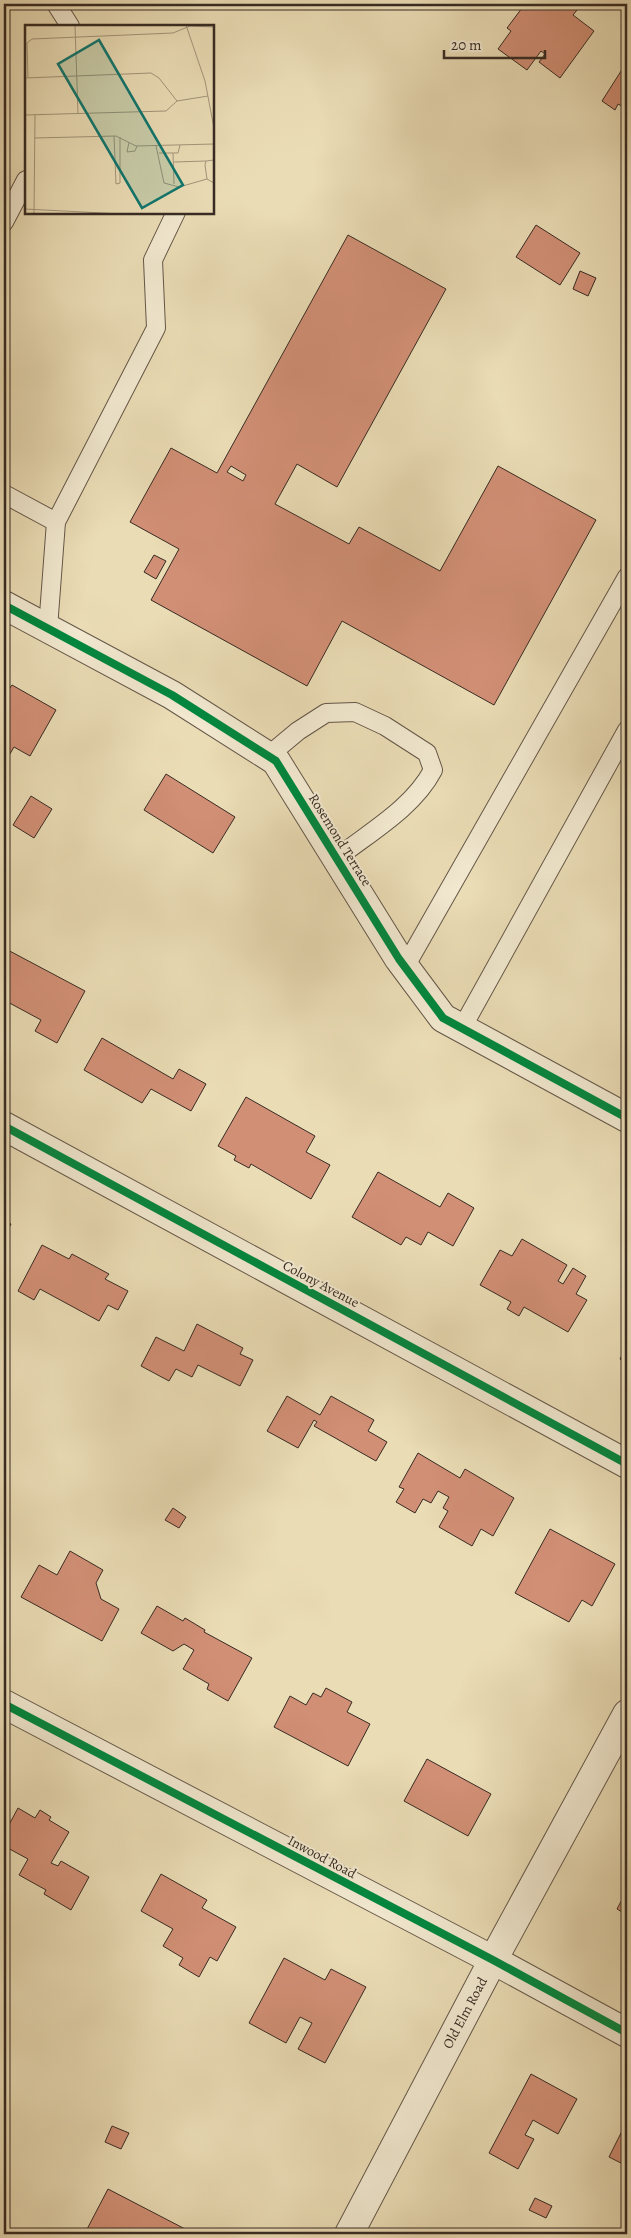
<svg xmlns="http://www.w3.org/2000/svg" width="631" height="2238" viewBox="0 0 631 2238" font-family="Alegreya,serif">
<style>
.building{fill:#d18f75;stroke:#372b23;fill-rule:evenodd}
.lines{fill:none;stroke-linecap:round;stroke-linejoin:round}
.lane-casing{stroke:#645748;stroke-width:20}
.street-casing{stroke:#645748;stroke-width:30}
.lane{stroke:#f1e8cf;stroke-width:18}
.street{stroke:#f1e8cf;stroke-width:28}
.cycleway-casing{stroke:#f1e8cf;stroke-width:11}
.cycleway{stroke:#00873e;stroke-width:8}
.labels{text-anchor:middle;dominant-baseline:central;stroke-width:4;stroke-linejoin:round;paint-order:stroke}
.street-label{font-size:14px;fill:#372b23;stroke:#f1e8cf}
.inset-road{fill:none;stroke:#a2957b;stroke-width:1}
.view{fill:#0f766e;fill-opacity:0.15;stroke:#0f766e;stroke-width:2.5}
.inset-edge{fill:none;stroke:#372b23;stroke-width:2.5}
</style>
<rect width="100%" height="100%" fill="#eadcb5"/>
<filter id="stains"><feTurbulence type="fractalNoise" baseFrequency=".004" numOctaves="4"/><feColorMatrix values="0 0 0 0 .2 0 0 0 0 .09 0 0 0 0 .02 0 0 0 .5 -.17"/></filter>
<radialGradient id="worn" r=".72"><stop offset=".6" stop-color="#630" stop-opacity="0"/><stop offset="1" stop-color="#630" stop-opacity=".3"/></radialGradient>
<!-- building -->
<g class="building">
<path d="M525,4h43l9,6 -4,5 21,16 -34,47 -21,-16 6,-8 -4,-3 -14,19 -29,-21 13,-18 -4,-3z"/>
<path d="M623,68l4,3v38l-9,-5 -3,6 -13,-9z"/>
<path d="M536,225l44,28 -20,32 -44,-28z"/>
<path d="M348,235l98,54 -109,198 -40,-23 -22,40 74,40 10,-17 81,44 58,-105 98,54 -102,185 -152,-84 -35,65 -156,-86 28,-51 -49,-27 41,-74 46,25zM231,466l15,9 -3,6 -16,-9z"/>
<path d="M580,271l16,7 -8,18 -15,-7z"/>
<path d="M154,555l12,6 -10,18 -12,-7z"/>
<path d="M12,685l44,25 -26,46 -16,-9 -10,17v-71l1,-2 2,1z"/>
<path d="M166,774l69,43 -22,36 -69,-43z"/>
<path d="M31,796l21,13 -18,29 -21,-13z"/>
<path d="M4,948l81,43 -28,52 -22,-12 6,-11 -37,-20z"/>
<path d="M102,1038l71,41 6,-10 27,15 -15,27 -40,-22 -9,14 -58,-33z"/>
<path d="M246,1097l69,39 -9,16 24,13 -19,34 -60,-35 -2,4 -15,-8 2,-4 -18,-10z"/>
<path d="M378,1172l62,35 8,-14 26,15 -21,38 -25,-14 -7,13 -15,-8 -5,8 -49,-28z"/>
<path d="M4,1221l7,3 -7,13z"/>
<path d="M522,1239l45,26 -9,16 5,3 10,-16 13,8 -10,18 11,6 -19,32 -44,-25 -5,9 -12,-7 4,-7 -31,-17 20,-35 12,6z"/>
<path d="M42,1245l27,14 3,-5 37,20 -4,5 23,12 -10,19 -10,-5 -9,16 -59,-32 -6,11 -16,-9z"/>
<path d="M197,1324l46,24 -3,6 13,6 -13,26 -42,-21 -6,12 -16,-8 -7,12 -28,-15 15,-29 28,14z"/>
<path d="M627,1345v19l-7,-5z"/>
<path d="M287,1396l33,19 11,-19 43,24 -6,11 19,11 -11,19 -62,-35 3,-4 -3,-2 -16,28 -31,-17z"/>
<path d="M418,1453l42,25 5,-9 49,29 -21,38 -12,-7 -9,17 -33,-19 9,-16 -5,-3 6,-11 -11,-6 -7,12 -8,-4 -8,14 -19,-11 8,-13 -5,-2z"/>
<path d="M173,1508l13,9 -7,11 -14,-8z"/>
<path d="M550,1529l65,35 -23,42 -10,-6 -13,22 -54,-29z"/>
<path d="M70,1551l33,19 -7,13 5,16 18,10 -17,32 -81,-44 18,-32 18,10z"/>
<path d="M157,1606l26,15 2,-3 20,12 -1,2 48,26 -24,43 -21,-12 2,-5 -26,-15 11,-19 -10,-6 -11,7 -32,-18z"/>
<path d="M326,1688l26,14 -5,10 23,12 -22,42 -74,-39 16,-31 16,9 7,-12 8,4z"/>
<path d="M427,1759l64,35 -23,42 -64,-35z"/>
<path d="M18,1808l17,10 5,-8 11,7 -2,3 20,12 -18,31 7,3 3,-5 28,16 -18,33 -27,-16 2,-4 -27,-15 9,-16 -24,-13v-12z"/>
<path d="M161,1874l46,26 -5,8 34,19 -19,34 -7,-4 -11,20 -20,-12 4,-7 -20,-12 10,-17 -32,-18z"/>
<path d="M627,1890v25l-10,-6z"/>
<path d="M284,1958l41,22 6,-11 35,18 -41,76 -27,-14 14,-26 -12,-6 -14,26 -37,-20z"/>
<path d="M531,2074l46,25 -19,35 -25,-14 -8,15 9,4 -16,30 -29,-16z"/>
<path d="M112,2126l17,7 -8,16 -16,-7z"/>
<path d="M623,2129l4,2v35l-18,-9z"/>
<path d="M108,2189l79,41 -2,4 -100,-1z"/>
<path d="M535,2198l17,8 -6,12 -17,-8z"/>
</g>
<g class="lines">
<!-- lane casing -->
<g class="lane-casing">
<g id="lane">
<path d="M56,4l14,22"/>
<path d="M4,222l22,-42"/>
<path d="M4,494l52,28"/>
<path d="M48,628l8,-106 100,-194 -3,-68 23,-48"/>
<path d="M268,756l30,-25 28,-18 29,-1 30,14 42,27 6,17c-20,38 -63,62 -96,88"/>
<path d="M405,967l222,-390"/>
<path d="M462,1028l165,-298"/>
</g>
</g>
<!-- street casing -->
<g class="street-casing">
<g id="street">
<path d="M4,605l168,90 104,66 123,198 44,59 184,100"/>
<path d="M4,1126l623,338"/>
<path d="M4,1704l489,256 134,73"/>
<path d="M349,2234l144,-274 134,-246"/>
</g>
</g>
<!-- lane -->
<use href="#lane" class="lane"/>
<!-- street -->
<use href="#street" class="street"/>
<!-- cycleway casing -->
<g class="cycleway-casing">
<g id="cycleway">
<path d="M4,605l168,90 104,66 123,198 44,59 184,100"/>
<path d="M4,1126l623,338"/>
<path d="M4,1704l489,256 134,73"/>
</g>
</g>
<!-- cycleway -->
<use href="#cycleway" class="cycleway"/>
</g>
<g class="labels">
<!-- street labels -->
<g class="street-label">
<text transform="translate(340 840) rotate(58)">Rosemond Terrace</text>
<text transform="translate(321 1284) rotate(28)">Colony Avenue</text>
<text transform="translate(322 1857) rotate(28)">Inwood Road</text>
<text transform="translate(465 2013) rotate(-62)">Old Elm Road</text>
</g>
</g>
<!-- overview -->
<g transform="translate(25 25)">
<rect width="189" height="189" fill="#eadcb5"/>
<path class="inset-road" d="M50,0l3,89M161,0l19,56 9,47M0,53l126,-5 8,5 18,23M3,53l-1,-35 5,-4 141,-6 17,-7 24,1M0,90l141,-4 11,-10 31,-5M89,111l2,48 4,-1v-46M10,113l81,-2 20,10 78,-2M104,117l-2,10 8,-1 2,-5M131,121l8,37 15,4 28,-8 7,4M134,128h19l2,-8M148,128l1,31M149,137l32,-1M182,154l-2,-14 1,-4 8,-1M0,184l97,5M9,189l1,-99"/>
<path class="view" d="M74,15l84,145 -41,23 -84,-144z"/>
<rect width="189" height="189" class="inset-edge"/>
</g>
<!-- margin -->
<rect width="631" height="2238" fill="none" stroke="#eadcb5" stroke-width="20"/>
<rect x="5" y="5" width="621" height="2228" fill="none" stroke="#372b23" stroke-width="2.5"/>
<rect x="10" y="10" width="611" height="2218" fill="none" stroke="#372b23"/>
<!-- scale -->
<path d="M444 50v8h101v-8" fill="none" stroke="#372b23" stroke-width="2.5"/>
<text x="451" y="50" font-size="15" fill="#372b23" stroke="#f1e8cf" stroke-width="4" paint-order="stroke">20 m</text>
<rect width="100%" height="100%" filter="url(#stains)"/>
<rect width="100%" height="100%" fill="url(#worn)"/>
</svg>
